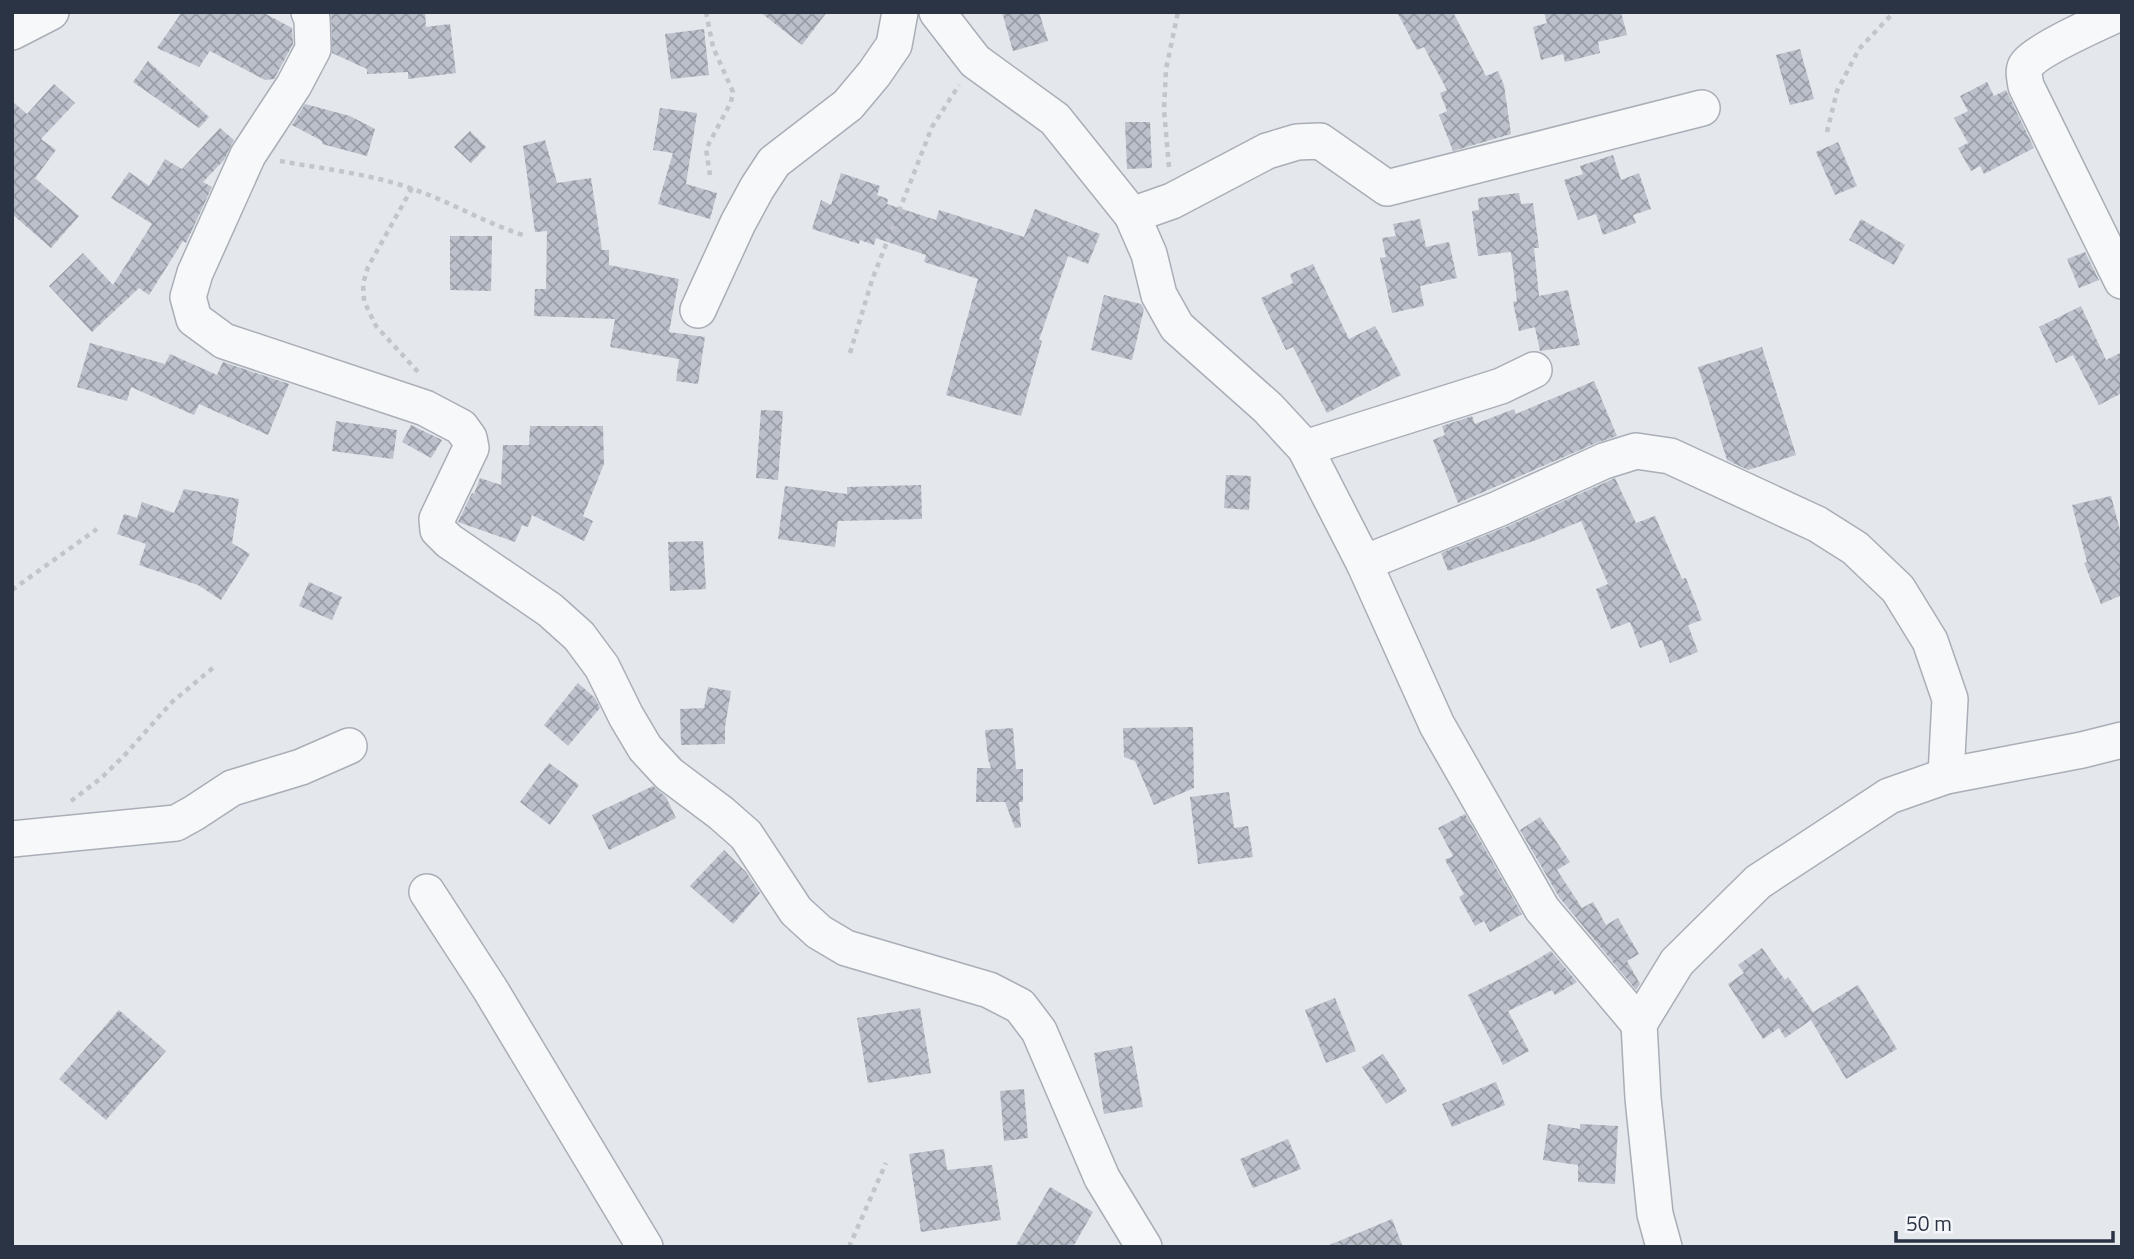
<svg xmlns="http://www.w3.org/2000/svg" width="2134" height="1259" viewBox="0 0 2134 1259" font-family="'Titillium Web',sans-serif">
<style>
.building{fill:url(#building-cross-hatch)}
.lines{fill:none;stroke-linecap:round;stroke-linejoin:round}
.minor-casing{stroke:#a9aeb7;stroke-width:38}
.path{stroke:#c2c5cb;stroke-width:4.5;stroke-dasharray:5 5;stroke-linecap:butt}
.minor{stroke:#f7f8fa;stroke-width:35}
</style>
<defs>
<pattern id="building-cross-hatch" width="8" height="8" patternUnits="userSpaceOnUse" patternTransform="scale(1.75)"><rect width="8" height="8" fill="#bbc0ca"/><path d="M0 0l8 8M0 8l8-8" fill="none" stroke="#989da6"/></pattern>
</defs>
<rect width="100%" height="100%" fill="#e4e7ec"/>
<!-- building -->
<g class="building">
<path d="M182,12h80l30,16 1,16 -19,35 -9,1 -55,-29 -11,16 -42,-19z"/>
<path d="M331,12h94l1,15 24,-3 6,49 -48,6v-7l-41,2v-5l-35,-16z"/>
<path d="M760,12h67l-25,33z"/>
<path d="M1002,12h37l9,29 -35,10z"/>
<path d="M1397,12h56l33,64 12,-5 6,14 7,49 -58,17 -14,-36 8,-4 -7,-18 7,-3 -23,-43 -7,3z"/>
<path d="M1544,12h77l6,23 -29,7 2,11 -35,9 -2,-8 -22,6 -8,-33 14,-4z"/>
<path d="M704,29l5,46 -38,4 -6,-45z"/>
<path d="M1800,49l14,50 -24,6 -14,-50z"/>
<path d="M148,61l61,56 -10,11 -66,-46z"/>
<path d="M1987,82l7,14 12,-6 28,58 -50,26 -4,-8 -9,5 -13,-23 10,-5 -14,-25 14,-7 -8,-15z"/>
<path d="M54,84l21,19 -34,36 15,11 -21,28 44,38 -28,32 -39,-34v-113l15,13z"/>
<path d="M305,104l45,12 25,13 -8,27 -45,-12v-3l-30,-16z"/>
<path d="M660,108l37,5 -11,71 31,9 -7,26 -52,-15 15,-51 -20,-3z"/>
<path d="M1125,122h25l2,46 -25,1z"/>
<path d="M220,128l14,12 -10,20 -21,22 9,5 -26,56 -3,-2 -34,54 -10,-7 -47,44 -43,-46 34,-33 30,32 39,-61 -41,-26 18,-26 20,14 16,-27 17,10z"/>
<path d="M470,131l16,16 -15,16 -17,-16z"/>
<path d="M545,140l12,43 34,-5 11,72h7v15l70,14 -10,53 36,5 -7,47 -22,-3 3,-22 -69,-12 5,-28 -81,-3 1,-27h11l1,-58 -12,1 -12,-86z"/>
<path d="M1838,142l19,44 -22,9 -19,-43z"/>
<path d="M1613,155l8,25 18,-7 12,36 -18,6 3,8 -33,12 -7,-21 -18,6 -14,-40 19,-6 -3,-8z"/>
<path d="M841,173l39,13 -3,9 11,4 -1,5 49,16 3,-10 85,27 11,-28 65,25 -12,30 -20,-8 -29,84 3,1 -21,75 -75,-21 32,-116 -54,-17 2,-7 -50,-17 -2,7 -14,-5 -1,4 -47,-15 9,-29 10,5z"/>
<path d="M1519,193l2,11 12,-1 6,45h-5l5,48 29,-6 12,55 -40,6 -5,-24 -16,4 -6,-29 4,-1 -6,-49 -33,4 -6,-45 7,-1 -1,-12z"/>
<path d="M1420,219l6,28 23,-5 8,36 -37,8 4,20 -32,7 -12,-55 6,-1 -4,-19 14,-2 -3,-12z"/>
<path d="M1861,219l44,26 -11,20 -45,-25z"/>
<path d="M450,236h42l-1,55 -41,-1z"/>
<path d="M2085,252l14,28 -20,8 -12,-29z"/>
<path d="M1313,264l36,75 26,-13 26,49 -74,38 -34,-66 -7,3 -25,-52 32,-15 -3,-9z"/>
<path d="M1104,295l37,9 3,5 -12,51 -41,-10z"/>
<path d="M2081,306l25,54 16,-8v41l-23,12 -26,-50 -17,8 -17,-36z"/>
<path d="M90,343l75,21 5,-10 47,21 6,-13 66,22 -21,51 -69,-31 -5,11 -63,-28 -4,14 -50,-14z"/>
<path d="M1762,347l34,108 -48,15 -21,-10 -29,-93z"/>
<path d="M1594,381l23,55 -21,7 -138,60 -25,-63 12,-5 -3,-9 30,-10 3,8 39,-15 2,5z"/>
<path d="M761,410l22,1 -5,69 -22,-2z"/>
<path d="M336,421l61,9 -4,29 -61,-8z"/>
<path d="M411,425l31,15 -11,18 -29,-16z"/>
<path d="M530,426h73l1,38 -21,52 10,5 -9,20 -52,-26 -4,12 -6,-2 -7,17 -57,-20 14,-29 2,1 6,-16 21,7 2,-40h26z"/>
<path d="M1226,475l25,1 -2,34 -25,-2z"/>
<path d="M1615,478l21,45 19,-7 27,63 4,-1 16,42 -14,5 10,27 -28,11 -8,-23 -22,8 -10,-26 -19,7 -15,-40 12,-5 -27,-63 -42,18 -91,32 -7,-18 65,-26z"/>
<path d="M921,485l1,34 -84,2 -3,26 -57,-8 7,-53 62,8v-7z"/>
<path d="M184,489l55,10 -7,44 18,11 -29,46 -23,-15 -59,-20 7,-21 -29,-10 7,-20 13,4 5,-16 32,11z"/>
<path d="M2111,496l11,42v57l-21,9 -17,-41 3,-1 -15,-57z"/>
<path d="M703,541l3,48 -36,2 -2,-49z"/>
<path d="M309,582l33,15 -10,23 -33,-14z"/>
<path d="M578,683l17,15 5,10 -32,38 -24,-21z"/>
<path d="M708,687l23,4 -6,36v17l-44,1 -1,-36 24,-1z"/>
<path d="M1193,727l1,61 -40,17 -19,-44 -11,-4 -1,-29z"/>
<path d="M1013,728l3,41h7v33h-4l2,25 -6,1 -10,-26h-29l1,-34h14l-3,-9 -3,-29z"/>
<path d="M549,763l30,22 -29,40 -30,-23z"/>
<path d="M653,786l13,11 10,21 -67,32 -17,-35z"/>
<path d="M1229,792l5,36 14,-2 5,31 -55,7 -8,-67z"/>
<path d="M1465,814l57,100 -32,18 -6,-11 -9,5 -16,-29 5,-3 -19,-34 8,-4 -15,-28z"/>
<path d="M1540,817l30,45 -13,8 25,38 11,-6 13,23 12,-7 21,36 -12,7 13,23 -4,6 -77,-93 -39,-67z"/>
<path d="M724,850l22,22 14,21 -27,31 -43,-38z"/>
<path d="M1762,948l23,32 3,-3 25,35 45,-27 39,64 -51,30 -35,-59 -26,18 -6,-10 -16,11 -35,-55 16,-11 -6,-8z"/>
<path d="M1551,951l26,31 -22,13 -3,-5 -44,21 21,40 -26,14 -35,-70 58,-29z"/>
<path d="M1335,998l21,53 -30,12 -21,-53z"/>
<path d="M920,1008l11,65 -63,10 -11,-65z"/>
<path d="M119,1010l47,41 -60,69 -47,-41z"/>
<path d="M1132,1046l11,61 -39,7 -10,-61z"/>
<path d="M1383,1054l24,37 -21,13 -24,-37z"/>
<path d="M1496,1082l9,23 -53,22 -10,-23z"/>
<path d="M1024,1089l4,49 -24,3 -4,-50z"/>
<path d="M1548,1124l32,5v-5l38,2 -3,58 -37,-2v-17l-35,-5z"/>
<path d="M1288,1139l13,30 -48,19 -13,-29z"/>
<path d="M944,1149l3,21 45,-5 9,55 -80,12 -12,-78z"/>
<path d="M1050,1187l43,25 -20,35h-58z"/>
<path d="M1392,1219l11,28h-76v-1z"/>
</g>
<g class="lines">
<!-- minor casing -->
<g class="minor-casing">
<g id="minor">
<path d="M309,12l3,7 1,30 -19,36 -46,70 -53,118 -7,24 6,22 30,22 201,67 36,19 8,11 2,10 -34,71 1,11 11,11 101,69 29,26 23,31 24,49 19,32 24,26 52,39 25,22 50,76 23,21 27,16 143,42 31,16 19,25 63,147 42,69"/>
<path d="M937,12l38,49 80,58 77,96 17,39 10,41 18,32 91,81 37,40 59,115 73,162 105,184 97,115"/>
<path d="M2122,12c-20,9 -83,37 -95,52 -5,6 -2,15 -1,22l96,195"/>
<path d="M12,32l39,-20"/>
<path d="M1132,215l40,-14 95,-50 30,-9 23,-1 67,47 315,-80"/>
<path d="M698,310l40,-87 19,-35 17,-26 74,-57 26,-31 20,-29 6,-33"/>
<path d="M1305,448l196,-62 33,-16"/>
<path d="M1364,563l134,-54 106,-48 32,-10 34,5 147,68 38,24 43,41 32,52 20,58 -4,77"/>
<path d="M12,839l164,-16 18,-10 38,-25 69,-21 48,-21"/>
<path d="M427,892l63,97 155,258"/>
<path d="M1664,1247l-9,-33 -12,-116 -4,-74 38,-62 81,-80 131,-86 57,-20 136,-26 40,-10"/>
</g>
</g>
<!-- path -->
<g class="path">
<path d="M706,12l7,35 20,45 -2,10 -25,47 4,26"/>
<path d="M1827,132l10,-41 22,-42 35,-37"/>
<path d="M280,161c44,8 91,13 133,28 38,13 72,34 110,46"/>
<path d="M1169,167l-5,-57 2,-41 12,-57"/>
<path d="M412,188l-44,79 -5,17 1,17 12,25 43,47"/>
<path d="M850,353l22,-73 60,-153 27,-42"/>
<path d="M12,590l85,-61"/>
<path d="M71,801l29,-22 23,-22 49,-55 42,-35"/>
<path d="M849,1247l37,-84"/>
</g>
<!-- minor -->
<use href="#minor" class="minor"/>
</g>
<!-- border -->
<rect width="2134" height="1259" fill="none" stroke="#2b3445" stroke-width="28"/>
<!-- scale -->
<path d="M1896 1231v10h217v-10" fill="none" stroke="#2b3445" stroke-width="3.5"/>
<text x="1906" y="1231" font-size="21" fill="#2b3445" stroke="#f4f6f9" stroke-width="5" paint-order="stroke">50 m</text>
</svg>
